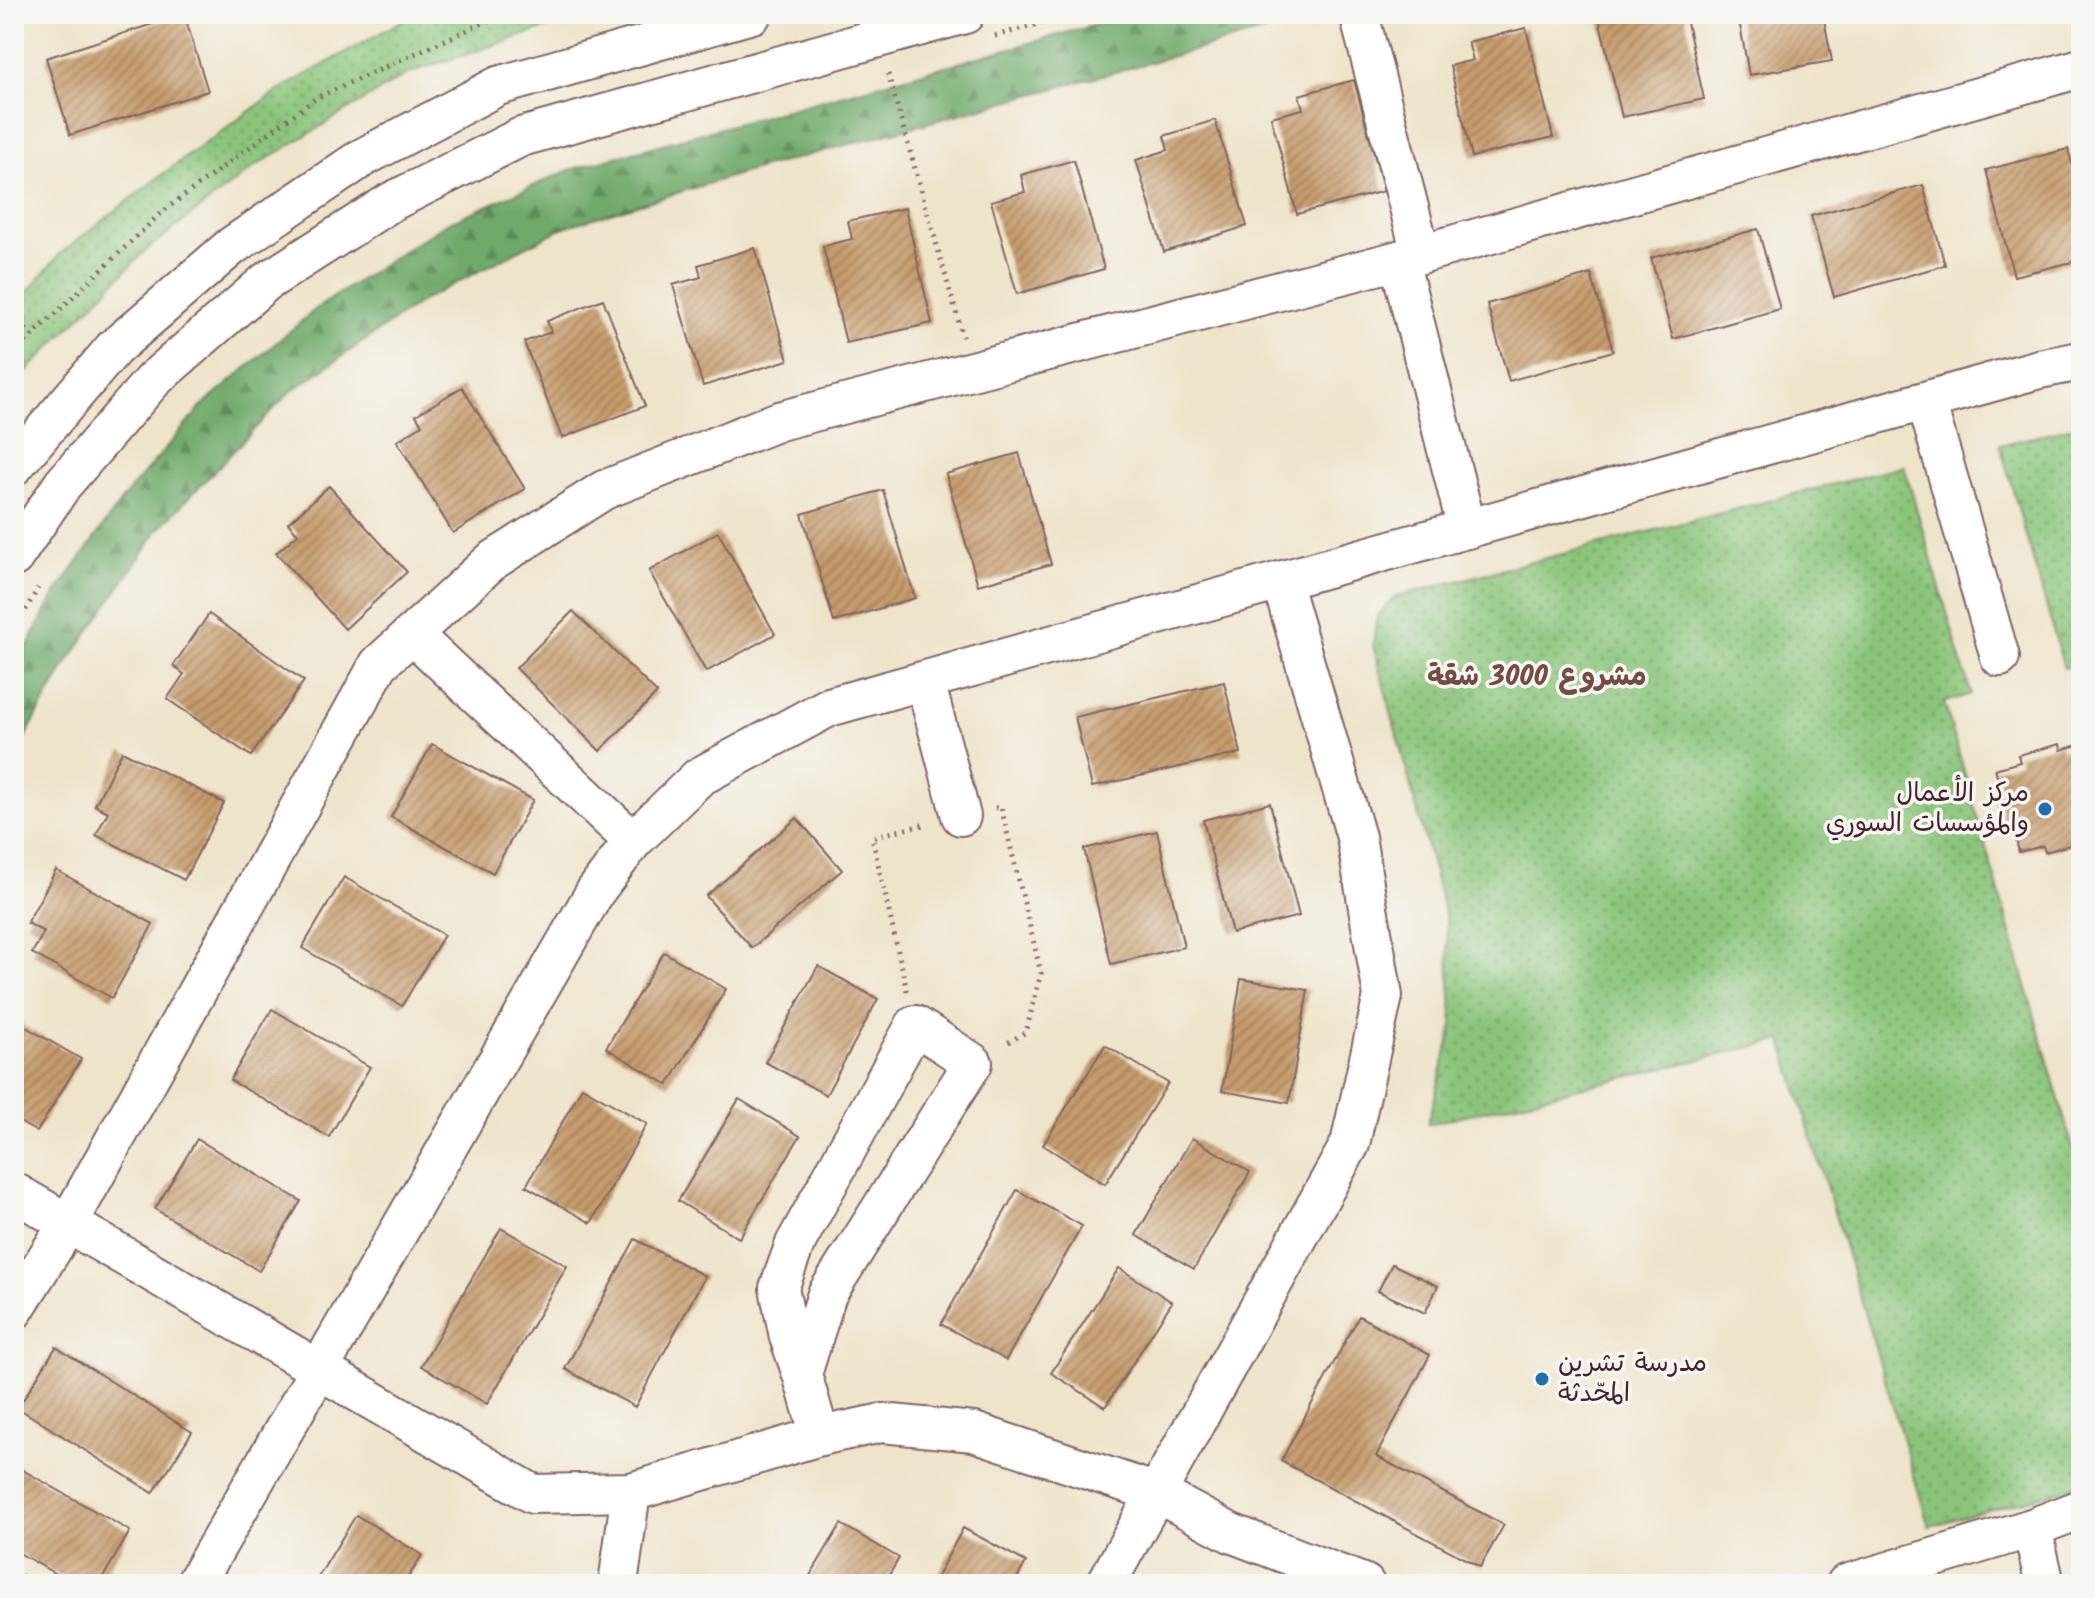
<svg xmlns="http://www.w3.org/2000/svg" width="2095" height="1598" viewBox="0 0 2095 1598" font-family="Kalam,'Playpen Sans Arabic',sans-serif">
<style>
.grass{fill:url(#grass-dots);stroke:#6a7252;stroke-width:2}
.forest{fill:url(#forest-firs);stroke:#5c644a;stroke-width:2}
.building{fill:url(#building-hatch)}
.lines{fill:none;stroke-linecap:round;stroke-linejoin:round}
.minor-casing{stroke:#836463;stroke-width:42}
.path{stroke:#836463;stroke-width:5;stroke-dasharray:2 6;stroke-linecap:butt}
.minor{stroke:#fff;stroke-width:38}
.poi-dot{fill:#1f6fb2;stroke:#f6f6f2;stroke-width:3}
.labels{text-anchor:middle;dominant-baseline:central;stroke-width:7;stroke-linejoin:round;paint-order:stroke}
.poi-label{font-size:26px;fill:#4a1f2b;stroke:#f6f6f2;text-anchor:end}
.neighbourhood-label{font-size:28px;font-weight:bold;fill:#754b42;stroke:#f6f6f2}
</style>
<defs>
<pattern id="grass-dots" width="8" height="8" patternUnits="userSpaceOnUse" patternTransform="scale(2)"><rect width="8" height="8" fill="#8ac57a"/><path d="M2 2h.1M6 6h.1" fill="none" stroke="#739f64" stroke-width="1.8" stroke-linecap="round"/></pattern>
<pattern id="forest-firs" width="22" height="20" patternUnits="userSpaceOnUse" patternTransform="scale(2)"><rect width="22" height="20" fill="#6faa6a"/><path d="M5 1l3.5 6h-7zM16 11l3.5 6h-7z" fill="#5d8a57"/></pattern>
<pattern id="building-hatch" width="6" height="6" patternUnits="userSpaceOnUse" patternTransform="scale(2)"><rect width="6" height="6" fill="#c69c6d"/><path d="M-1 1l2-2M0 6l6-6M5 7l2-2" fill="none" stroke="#a37f5a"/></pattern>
</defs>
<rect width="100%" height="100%" fill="#f6f6f2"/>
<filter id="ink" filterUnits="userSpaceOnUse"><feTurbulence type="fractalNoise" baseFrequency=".0125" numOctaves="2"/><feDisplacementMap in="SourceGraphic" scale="16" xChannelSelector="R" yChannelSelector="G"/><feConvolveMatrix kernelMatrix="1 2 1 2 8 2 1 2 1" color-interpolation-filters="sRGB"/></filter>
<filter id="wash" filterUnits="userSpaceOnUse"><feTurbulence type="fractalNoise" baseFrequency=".006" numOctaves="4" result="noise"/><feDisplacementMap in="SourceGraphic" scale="32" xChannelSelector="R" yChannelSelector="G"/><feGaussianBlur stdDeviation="1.8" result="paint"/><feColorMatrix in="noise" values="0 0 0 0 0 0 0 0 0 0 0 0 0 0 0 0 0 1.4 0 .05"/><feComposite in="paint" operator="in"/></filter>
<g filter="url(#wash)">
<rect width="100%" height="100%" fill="#eee4ca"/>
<!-- grass -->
<g class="grass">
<path d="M414,14h175l-180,59 -155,94 -109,84 -131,133v-77l47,-54 103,-80 115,-83z"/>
<path d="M2081,425v239l-17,4 -64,-223z"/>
<path d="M1904,466l67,228 -27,8 137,474v306l-14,7 -138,37 -147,-486 -354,84 25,-97 -7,-109 -73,-273 4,-28 18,-20z"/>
</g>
<!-- forest -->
<path class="forest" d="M1135,14h193l-582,158 -182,55 -139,72 -136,94 -130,136 -95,139 -50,89v-86l40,-75 69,-98 80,-93 114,-97 128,-84 127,-55z"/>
<g id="blocks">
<!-- building -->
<g class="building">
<path d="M184,14l24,77 -138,44 -24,-77z"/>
<path d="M1598,14h87l19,85 -82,18z"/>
<path d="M1738,14h85l9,47 -83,14z"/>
<path d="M1910,14h82v6l-82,-3z"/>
<path d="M1526,28l27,109 -81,20 -22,-91 23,-6 -5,-18z"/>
<path d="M1354,80l30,111 -87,23 -26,-97 32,-8 -4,-14z"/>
<path d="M1215,120l32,106 -83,26 -28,-92 32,-10 -4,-14z"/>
<path d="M2068,149l13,49v62l-67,16 -28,-106z"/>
<path d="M1074,160l30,109 -87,25 -26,-93 34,-9 -4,-17z"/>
<path d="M1923,185l22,80 -111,32 -23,-81z"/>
<path d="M905,208l27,115 -86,20 -23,-97 29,-7 -4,-18z"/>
<path d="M1758,229l22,80 -107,30 -22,-81z"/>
<path d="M755,248l33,112 -85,26 -30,-101 28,-8 -3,-12z"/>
<path d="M1591,274l22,77 -104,30 -22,-77z"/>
<path d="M603,299l42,107 -83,32 -38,-96 27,-10 -4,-11z"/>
<path d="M462,387l63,102 -72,44 -56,-92 25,-16 -6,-10z"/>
<path d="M1019,453l32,111 -73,21 -32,-111z"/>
<path d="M329,486l78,86 -62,57 -69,-76 22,-19 -10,-11z"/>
<path d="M883,490l32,108 -81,24 -32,-108z"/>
<path d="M718,532l57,102 -69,38 -57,-101z"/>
<path d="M573,611l84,82 -57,58 -84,-83z"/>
<path d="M209,614l95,67 -53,75 -84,-57 17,-25 -11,-8z"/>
<path d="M1224,682l17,71 -149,34 -17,-70z"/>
<path d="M432,744l101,56 -40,73 -102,-56z"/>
<path d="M2060,744l1,6 20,-6v98l-36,10 -2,-6 -24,6 -6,-25 -8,2 -9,-34 6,-1 -7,-25 25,-7 -2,-7z"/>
<path d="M122,751l102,52 -40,77 -88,-45 12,-23 -13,-7z"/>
<path d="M1270,803l29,113 -67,17 -29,-113z"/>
<path d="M797,818l45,52 -90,78 -46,-52z"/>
<path d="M1157,831l27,116 -73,17 -27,-115z"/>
<path d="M56,870l97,54 -41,74 -80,-45 12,-21 -17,-9z"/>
<path d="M344,877l100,58 -42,71 -100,-58z"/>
<path d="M664,952l62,37 -58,96 -62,-37z"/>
<path d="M818,966l60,33 -52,96 -61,-33z"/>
<path d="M1241,979l67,11 -19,113 -67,-12z"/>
<path d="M272,1009l98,58 -41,70 -99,-57z"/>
<path d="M14,1020l67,39 -44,73 -23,-13z"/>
<path d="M1105,1045l63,38 -63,101 -62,-39z"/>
<path d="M582,1087l65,37 -56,99 -65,-37z"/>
<path d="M739,1099l61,37 -61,102 -61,-37z"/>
<path d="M1192,1138l58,34 -56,97 -58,-34z"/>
<path d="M197,1139l104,62 -42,70 -104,-62z"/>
<path d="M1017,1190l65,36 -76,134 -65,-36z"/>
<path d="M501,1228l66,38 -80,138 -66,-38z"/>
<path d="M635,1239l70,37 -70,131 -70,-38z"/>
<path d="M1392,1264l46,22 -13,27 -47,-22z"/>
<path d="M1119,1268l53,34 -67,105 -54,-34z"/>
<path d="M1359,1316l71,39 -54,101 128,69 -24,42 -199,-106z"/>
<path d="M56,1347l136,85 -39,61 -135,-85z"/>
<path d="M14,1465l116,66 -31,53h-26l-59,-34z"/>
<path d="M356,1515l66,40 -18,29h-90z"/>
<path d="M841,1524l58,34 -15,26h-79z"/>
<path d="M963,1528l63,34 -12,22h-81z"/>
</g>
</g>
</g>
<g filter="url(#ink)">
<use href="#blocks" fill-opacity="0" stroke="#836463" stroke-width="2"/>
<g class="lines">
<!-- minor casing -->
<g class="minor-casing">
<g id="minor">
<path d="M1359,14l62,240"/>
<path d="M1399,260l68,269"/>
<path d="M1926,401l74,256"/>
<path d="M14,466l100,-118 118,-102 130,-88 136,-72 254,-72"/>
<path d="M14,557l49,-73 90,-104 113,-98 125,-80 130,-65 444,-123"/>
<path d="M412,634l221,207"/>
<path d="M925,681l36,135"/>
<path d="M14,1192l519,302 98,-2 189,-56 62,-13 92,9 183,61 74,40 134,51"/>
<path d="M14,1310l54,-86 311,-560 113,-103 112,-71 175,-69 620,-161 682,-192"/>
<path d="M802,1374l-13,-37 -10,-49 16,-44 120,-219 58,38 -146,231 -25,80 18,62"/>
<path d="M2032,1528l13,56"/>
<path d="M195,1584l400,-692 38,-51 66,-64 130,-70 1210,-338 42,-8"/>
<path d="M618,1584l13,-92"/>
<path d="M1106,1584l244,-440 33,-148 -27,-159 -75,-256"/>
<path d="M1846,1584l186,-56 49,-19"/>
</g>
</g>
<!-- path -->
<g class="path">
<path d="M995,36l80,-22"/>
<path d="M888,74l75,263"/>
<path d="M14,318l18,17"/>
<path d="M14,353l147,-140 155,-115 187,-84"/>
<path d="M14,631l24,-43"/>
<path d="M995,808l6,-1 40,166 -15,59 -21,12"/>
<path d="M907,991l-35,-154 55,-13"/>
<path d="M14,1572l21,12"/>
</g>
<!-- minor -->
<use href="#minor" class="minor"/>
</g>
</g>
<!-- markers -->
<g class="poi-dot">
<circle cx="2045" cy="809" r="8"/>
<circle cx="1542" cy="1379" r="8"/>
</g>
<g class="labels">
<!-- poi labels -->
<g class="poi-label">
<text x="2029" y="794">مركز الأعمال<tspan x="2029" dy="30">والمؤسسات السوري</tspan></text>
<text x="1558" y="1364" text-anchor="start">مدرسة تشرين<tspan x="1558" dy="30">المحّدثة</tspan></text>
</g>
<!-- neighbourhood labels -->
<g class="neighbourhood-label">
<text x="1537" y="677">مشروع 3000 شقة</text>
</g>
</g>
<!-- margin -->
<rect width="2095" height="1598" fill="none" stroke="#f6f6f2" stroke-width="48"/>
</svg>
